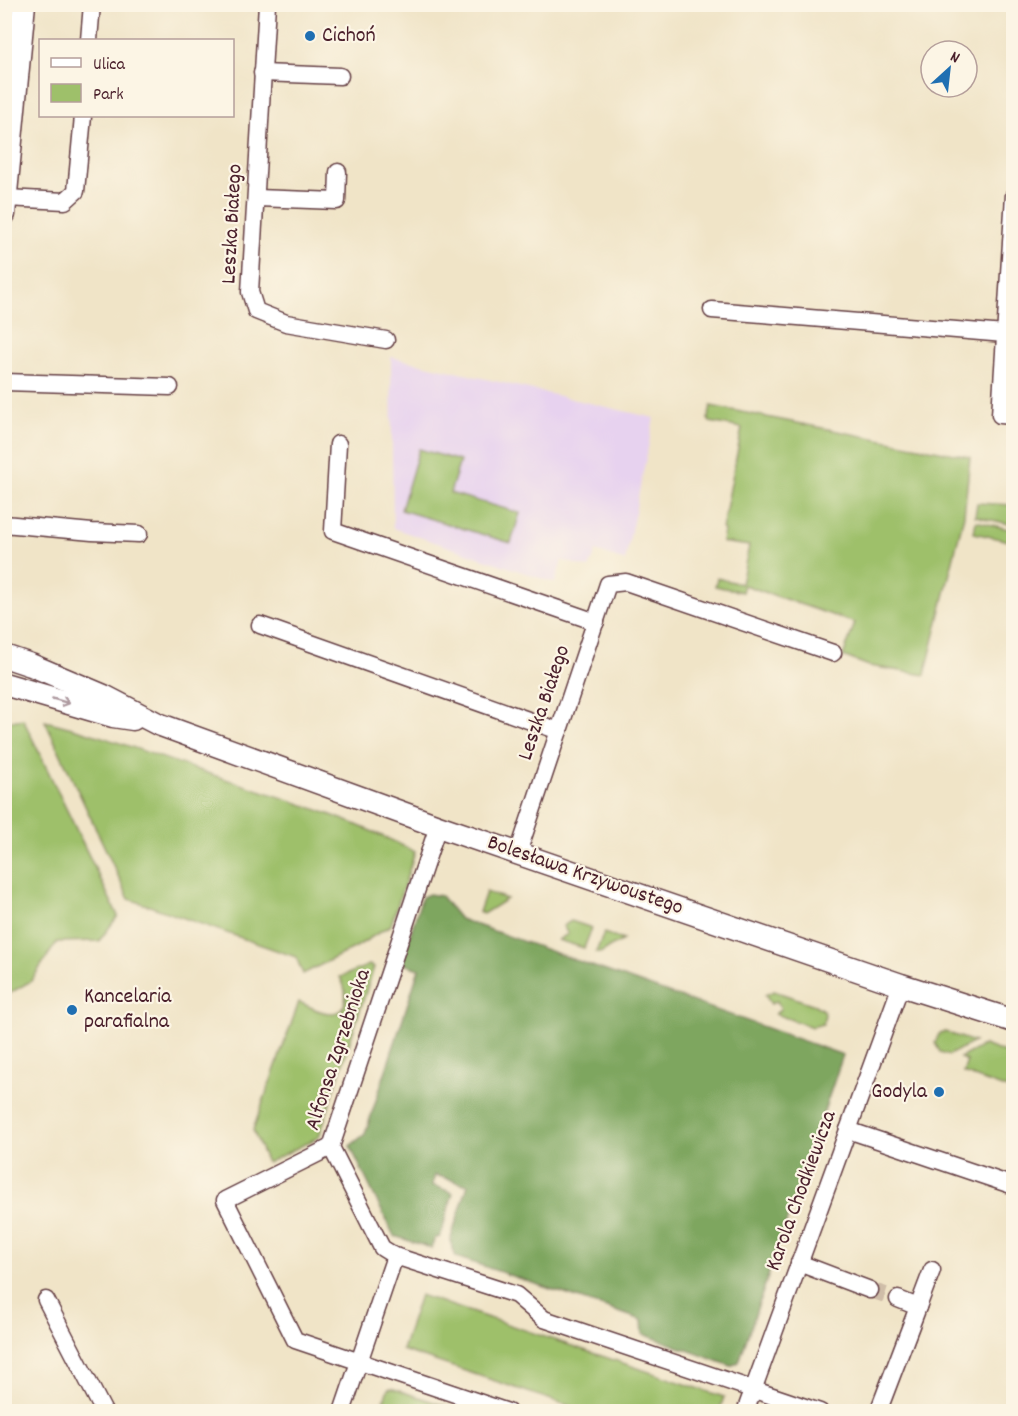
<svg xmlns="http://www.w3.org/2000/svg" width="1018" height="1416" viewBox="0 0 1018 1416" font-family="Dekko,sans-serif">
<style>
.built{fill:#e7d2ef}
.green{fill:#9ec06a;stroke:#74704a;stroke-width:1.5}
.forest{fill:#7ea65e;stroke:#646244;stroke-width:1.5}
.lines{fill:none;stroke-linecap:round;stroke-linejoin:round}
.street-tunnel{stroke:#cfbda8;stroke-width:16;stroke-dasharray:16 8;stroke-linecap:butt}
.street-casing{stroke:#633d42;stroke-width:19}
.secondary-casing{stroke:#633d42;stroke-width:25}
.street{stroke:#fff;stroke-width:16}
.secondary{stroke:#fff;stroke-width:22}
.oneway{stroke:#ae9aa0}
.poi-dot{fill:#1f6fb2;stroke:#fcf5e5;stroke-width:2}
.labels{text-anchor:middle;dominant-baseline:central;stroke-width:4.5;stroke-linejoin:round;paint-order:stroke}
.poi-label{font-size:22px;fill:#4a1f2b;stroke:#fcf5e5;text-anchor:start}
.street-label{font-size:22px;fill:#4a1f2b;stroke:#fcf5e5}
</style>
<rect width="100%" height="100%" fill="#fcf5e5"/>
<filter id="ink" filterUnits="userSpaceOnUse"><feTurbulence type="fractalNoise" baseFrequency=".0167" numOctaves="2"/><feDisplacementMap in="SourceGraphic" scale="12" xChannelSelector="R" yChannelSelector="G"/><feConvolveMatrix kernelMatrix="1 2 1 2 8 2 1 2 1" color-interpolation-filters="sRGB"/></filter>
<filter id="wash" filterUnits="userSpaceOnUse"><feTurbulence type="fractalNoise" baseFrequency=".008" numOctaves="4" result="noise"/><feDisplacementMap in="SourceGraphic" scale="24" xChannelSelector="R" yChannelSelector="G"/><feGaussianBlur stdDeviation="1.35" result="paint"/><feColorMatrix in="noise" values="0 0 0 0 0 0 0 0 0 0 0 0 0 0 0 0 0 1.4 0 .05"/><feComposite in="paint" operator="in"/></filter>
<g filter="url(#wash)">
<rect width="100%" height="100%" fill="#f0e4c7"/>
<!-- built -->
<path class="built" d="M391,357l263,61 -29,143 -29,-10 -7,17 -27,-8 -7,23 -162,-55z"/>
<!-- green -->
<g class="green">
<path d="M711,406l259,51 -6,58 -39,160 -56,-9 -26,-10 12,-33 -111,-38 -2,7 -27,-6 2,-8 24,6 8,-38 -27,-4 2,-12 -2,-1 20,-101 -32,-6 -2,-3z"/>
<path d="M419,449l41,12 -10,32 70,20 -9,30 -110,-33z"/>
<path d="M977,503l36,2v20l-38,-9z"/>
<path d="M976,521l37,9v12l-39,-9z"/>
<path d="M23,719l95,197 -19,25 -42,1 -26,39 -26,15v-274z"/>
<path d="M45,721c52,12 102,32 153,49 72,24 149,46 217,82l-24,73 -35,22 -53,27 -7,-17 -167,-58z"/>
<path d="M486,892l21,7 -24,15 -4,-2z"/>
<path d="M571,921l21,7 -8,20 -26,-8 10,-6 -5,-8z"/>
<path d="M604,933l19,7 -23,13 -4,-1z"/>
<path d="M369,965l5,2 -55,170 -52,26 -14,-33 46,-128c10,4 22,12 33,11 19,-1 14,-25 8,-36z"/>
<path d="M774,991l41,14 8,5 2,4 -2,10 -11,3 -37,-13 6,-5 -4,-8 -6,3 -6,-9z"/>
<path d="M945,1032l29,10 -25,13 -9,-3 -5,-9 4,-9z"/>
<path d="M984,1045l29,11v35l-50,-18 4,-12 -7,-3z"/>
<path d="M420,1295l304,102 -5,14h-134l-183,-61z"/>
<path d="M391,1388l70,23h-81l8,-22z"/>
</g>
<!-- forest -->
<path class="forest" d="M429,894l12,2 19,23 383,136 -104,307 -8,4 -88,-32 -1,-14 -186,-63 -6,-16 18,-56 -33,-10 -3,10 21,8 -13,44 -5,1 -4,10 -37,-12 -44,-90 15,-12 54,-165 -18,-6 21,-66z"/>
</g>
<g filter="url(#ink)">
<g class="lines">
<!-- street-tunnel -->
<path class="street-tunnel" d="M870,1290l28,9"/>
<!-- street casing -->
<g class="street-casing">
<g id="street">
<path d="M267,4l-17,288 6,19 30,12 100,17"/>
<path d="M89,40l3,-36"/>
<path d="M262,73l78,3"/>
<path d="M1014,195l-14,220 14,1"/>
<path d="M6,198l59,3 11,-10 7,-75"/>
<path d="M257,198l80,3 1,-29"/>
<path d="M712,310l293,24"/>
<path d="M4,382l166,5"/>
<path d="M338,444l-5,87 263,91"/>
<path d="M4,524l88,8 47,2"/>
<path d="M260,625l299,106"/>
<path d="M518,853l90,-269 18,-2 207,71"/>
<path d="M848,1130l166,56"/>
<path d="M331,1147l-106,53 70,140 213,72"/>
<path d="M395,1256l121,39 28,24 276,93"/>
<path d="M799,1263l71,27"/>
<path d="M46,1300l58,112"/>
<path d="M918,1307l14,-37"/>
<path d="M342,1412l53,-156 -13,-8 -51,-101 107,-321"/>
<path d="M745,1412l156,-427"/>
<path d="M878,1412l40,-105 -20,-8"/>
</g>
</g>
<!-- secondary casing -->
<g class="secondary-casing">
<g id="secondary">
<path d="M4,214l20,-210"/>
<path d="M4,656l27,9 73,31 54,28 280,102 463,159 113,36"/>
<path d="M4,684l109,32 20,3"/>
</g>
</g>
<!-- street -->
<use href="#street" class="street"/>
<!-- secondary -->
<use href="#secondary" class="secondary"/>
</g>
<!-- one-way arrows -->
<defs><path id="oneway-shaft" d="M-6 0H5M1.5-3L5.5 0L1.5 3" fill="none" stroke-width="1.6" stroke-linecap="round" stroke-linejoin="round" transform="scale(1.5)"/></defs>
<use class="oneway" href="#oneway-shaft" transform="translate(61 701) rotate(16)"/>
</g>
<!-- markers -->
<g class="poi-dot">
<circle cx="310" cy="36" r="6"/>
<circle cx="72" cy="1010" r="6"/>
<circle cx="939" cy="1092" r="6"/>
</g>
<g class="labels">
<!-- poi labels -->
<g class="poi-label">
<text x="322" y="36">Cichoń</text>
<text x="84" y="997">Kancelaria<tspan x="84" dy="25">parafialna</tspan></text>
<text x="927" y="1092" text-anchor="end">Godyla</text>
</g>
<!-- street labels -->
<g class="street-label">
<text transform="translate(233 224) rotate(-87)">Leszka Białego</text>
<text transform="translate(545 703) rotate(-71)">Leszka Białego</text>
<text transform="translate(585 876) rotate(19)">Bolesława Krzywoustego</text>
<text transform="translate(339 1050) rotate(-72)">Alfonsa Zgrzebnioka</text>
<text transform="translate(802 1191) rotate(-70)">Karola Chodkiewicza</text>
</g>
</g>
<!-- margin -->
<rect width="1018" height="1416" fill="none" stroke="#fcf5e5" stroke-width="24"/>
<!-- legend -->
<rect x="39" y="39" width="195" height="78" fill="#fcf5e5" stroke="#b59f9b" stroke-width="1.5"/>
<rect x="51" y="58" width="30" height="9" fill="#ffffff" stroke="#b59f9b" stroke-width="1.5"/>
<text x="93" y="69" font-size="18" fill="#4a1f2b">Ulica</text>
<rect x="51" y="84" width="30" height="18" fill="#9ec06a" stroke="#b59f9b" stroke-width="1.5"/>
<text x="93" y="99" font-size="18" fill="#4a1f2b">Park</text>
<!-- north arrow -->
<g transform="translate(949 69) rotate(27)"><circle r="28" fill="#fcf5e5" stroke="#b59f9b" stroke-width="1.5"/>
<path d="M0-4.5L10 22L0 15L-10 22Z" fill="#1f6fb2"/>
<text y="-9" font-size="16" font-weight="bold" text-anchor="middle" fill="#4a1f2b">N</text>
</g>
</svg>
